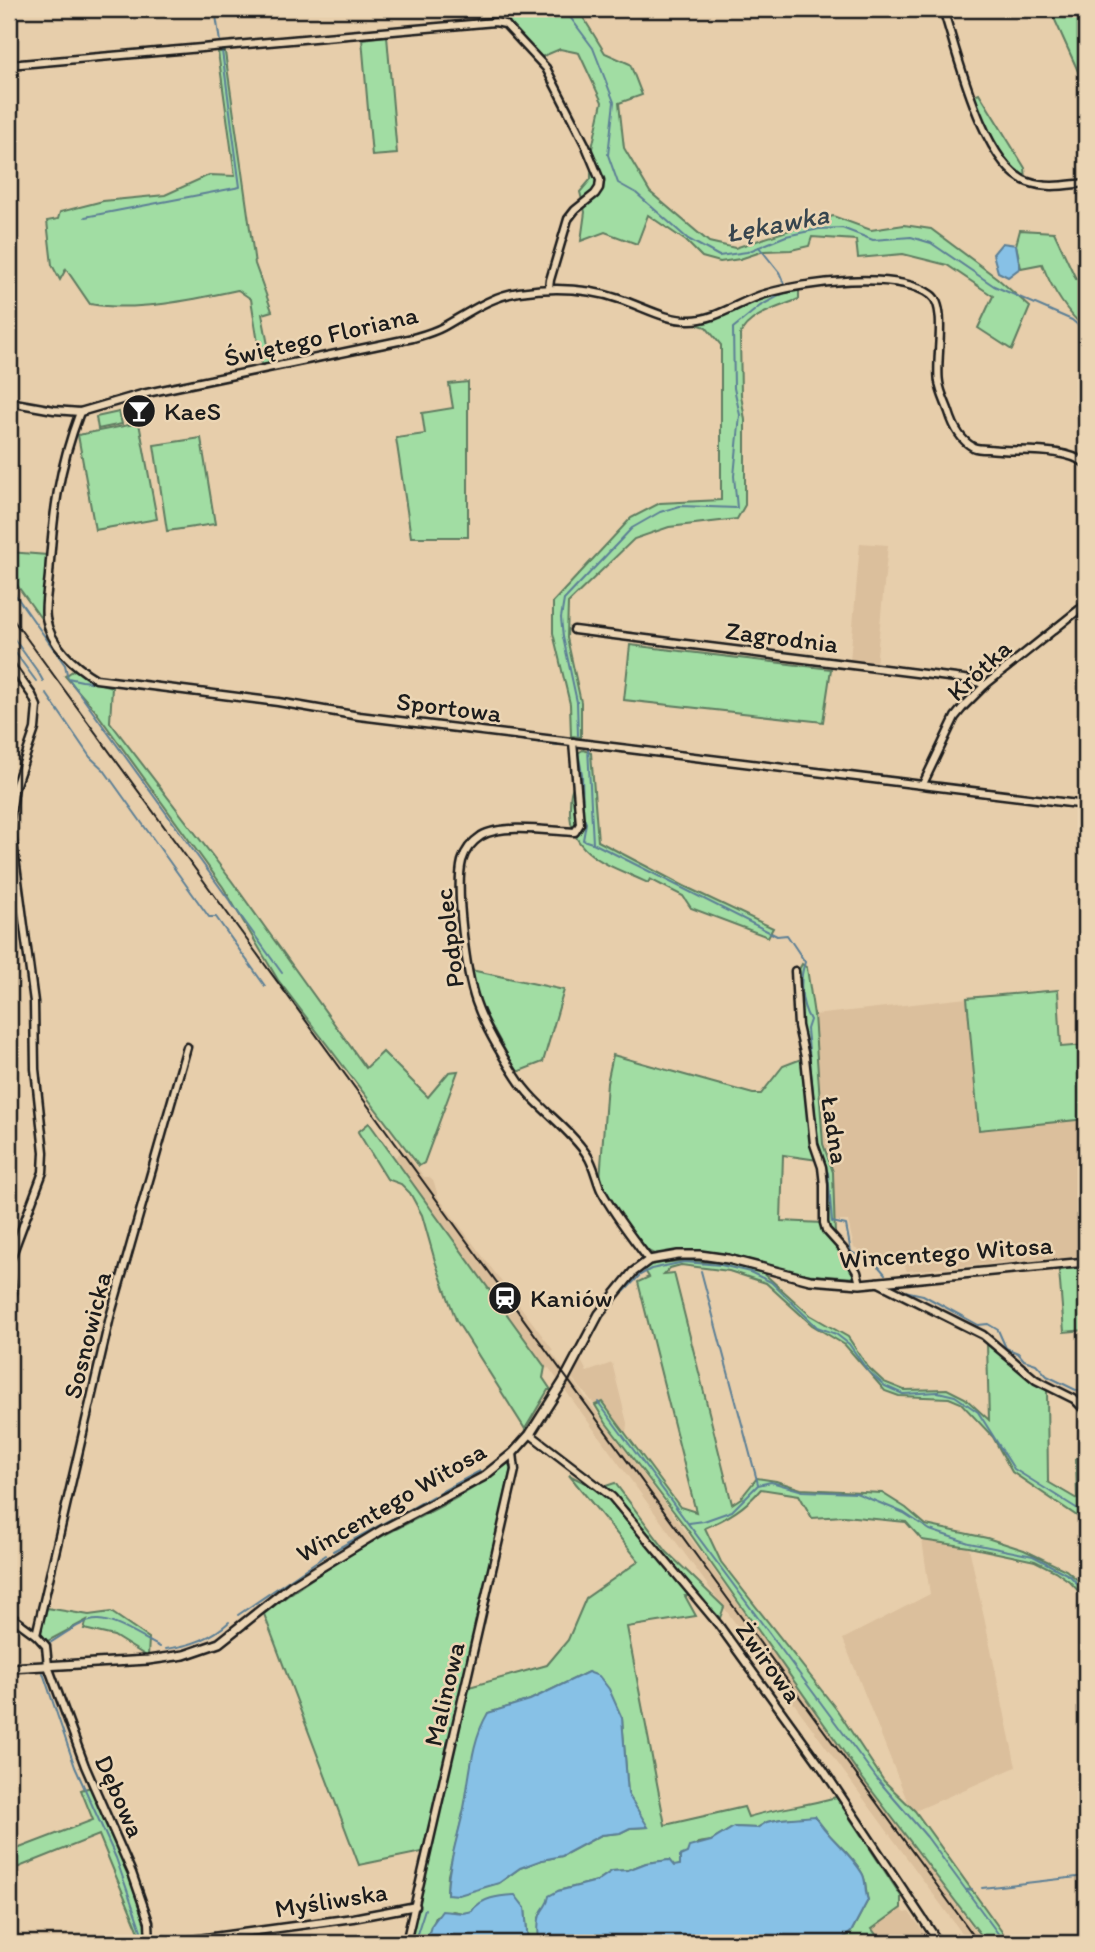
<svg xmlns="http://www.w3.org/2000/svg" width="1095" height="1952" viewBox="0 0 1095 1952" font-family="Itim,sans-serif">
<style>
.built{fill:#dbbf9c}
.green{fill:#a1dda3;stroke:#5e7c60;stroke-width:2;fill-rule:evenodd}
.water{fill:#87c1e6;stroke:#5c7f95;stroke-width:2}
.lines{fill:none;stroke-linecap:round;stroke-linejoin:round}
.stream{stroke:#5c7f95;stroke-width:2}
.minor-casing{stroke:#1c1c1c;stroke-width:11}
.tertiary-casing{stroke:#1c1c1c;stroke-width:12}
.minor{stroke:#ebd5b4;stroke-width:6}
.tertiary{stroke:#ebd5b4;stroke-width:7}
.rail{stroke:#1c1c1c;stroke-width:2}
.labels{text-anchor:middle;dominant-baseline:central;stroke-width:5;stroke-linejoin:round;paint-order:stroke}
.street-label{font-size:26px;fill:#1c1c1c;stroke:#ebd5b4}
.poi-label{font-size:26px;fill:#1c1c1c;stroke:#ebd5b4;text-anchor:start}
.water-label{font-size:28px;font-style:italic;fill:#37454e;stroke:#ebd5b4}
</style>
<rect width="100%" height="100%" fill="#e7ceab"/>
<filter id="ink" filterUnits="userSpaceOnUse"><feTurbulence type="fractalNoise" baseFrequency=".0143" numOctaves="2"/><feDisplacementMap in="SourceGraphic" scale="14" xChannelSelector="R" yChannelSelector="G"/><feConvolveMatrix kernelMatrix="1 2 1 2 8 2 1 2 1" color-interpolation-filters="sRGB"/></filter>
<g filter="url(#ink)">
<!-- built -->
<g class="built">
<path d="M860,543l28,2 -12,120 -26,-4z"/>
<path d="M967,998l12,132 107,-11v137l-179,15 -7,-16 -17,8 -29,-15 -6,-27h-13l-2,-49 -10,-28 -9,-129z"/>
<path d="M404,1150l20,27h5l5,5 4,15 97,129 18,24 -2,2 4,5 115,153 314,433h-15l-420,-575 -2,1 -152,-212z"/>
<path d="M581,1360l6,12 25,-9 15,60 -1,11 -23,-32 -8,3 -23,-27z"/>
<path d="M922,1540l47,7 47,220 -101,44 -7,-8 -65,-164 87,-45z"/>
<path d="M901,1908l4,5 4,-1 23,31h-50l-10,-14z"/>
</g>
<!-- green -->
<g class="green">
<path d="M505,9h73l27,44 25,11 12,31 -23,8 5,45 26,44 59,50 26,6 98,-32 38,14 33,-5 27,4 66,49 33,29 -18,43 -34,-22 15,-32 -46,-31 -44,-11 -45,4 -2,-18 -44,-3 -3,9 -18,4 -27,1 -24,8 -20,3 -18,-5 -16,-16 -38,-26 -11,29 -32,-12 -24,9 4,-29 -5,-20 11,-13v-26l11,-51 -23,-49 -19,-4 -21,9 -27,-30z"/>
<path d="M1050,9h31l5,11v59l-4,1z"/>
<path d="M387,36l10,118 -25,2 -10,-117z"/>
<path d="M218,52h7l30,212 17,47 -10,3 10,52 -10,2 -11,-69 -13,-9c-46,10 -101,22 -148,14l-24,-35 -6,11 -8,-15 -5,-44 11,-2 2,-7 43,-11 62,-6 44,-20 26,1z"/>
<path d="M979,93l46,75 1,11c-29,-19 -42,-52 -52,-84z"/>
<path d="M1020,230l34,2 22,47 10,2v48c-21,-18 -34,-40 -44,-65l-21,4 -5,-23z"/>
<path d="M799,290v9c-19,8 -52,16 -59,36l1,60 4,25v85l-8,14 -68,8 -35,12 -66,64 -1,35 14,64v35l-10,-1 -1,-32 -17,-71v-31l78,-84 29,-15 61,-3v-155l-15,-18 -10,-3c22,-3 39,-14 58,-22 14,-6 30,-9 45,-12z"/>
<path d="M468,382v155h-57l-15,-99 29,-4 -3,-21 31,-5 -4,-24z"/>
<path d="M119,412l3,12 -24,5 -2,-12z"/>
<path d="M139,423l18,96 -62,11 -17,-95z"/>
<path d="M201,438l14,86 -48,7 -13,-86z"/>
<path d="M9,552l38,3 -5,65 -33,-46z"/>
<path d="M630,645l201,24 -8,53 -199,-22z"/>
<path d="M76,669l18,13 18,5 -2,35 121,158 135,188 17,-16 45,45 21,-25 9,-1 -34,92 -5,3 -141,-186 -55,-93 -129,-178 -29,-33z"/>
<path d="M583,750l8,3 7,88 86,45 89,42 -5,9 -77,-29 -8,-12 -33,-17 -2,4c-35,-17 -78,-26 -78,-72 0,-17 0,-21 9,-35l-3,-22z"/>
<path d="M802,964l5,4 7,47 9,129 10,28 2,65 -8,-8 -1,-44 -11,-41 -15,-119 -2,-54z"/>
<path d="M471,970l93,20 -21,72 -26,10 -38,-69z"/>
<path d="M1058,990l3,57 25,-2v74l-107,11 -12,-132z"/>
<path d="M613,1055l140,39h8l22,-28 21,-8 14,102 -35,-5 -2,66 42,2 33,49 -1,6 -54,-4 -73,-20 -28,-3 -46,3 -6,-3 -30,-36 -18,-35 7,-97z"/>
<path d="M369,1123l176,244 -2,11 8,12h-3l-23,39 -69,-109 -21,-59 -13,-46 -12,-22 -9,-9 -14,-5 -29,-47z"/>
<path d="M680,1261l48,2 32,7 50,45 38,22 20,30 16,15 20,8 43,-1 18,9 24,22 -2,-76 47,38 13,7 1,93 29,17 -1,-41 10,-1v65l-74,-50 -19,-35 -32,-34 -12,-5 -50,-2 -14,-5 -40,-46 -33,-20 -46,-42 -37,-12 -48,-6 -11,3 -6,6 10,-1 58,231 9,-6 16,-20 19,3 25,8 81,4 24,15 20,17 61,13 37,12 42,20 20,17v12l-17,-18 -14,-10 -20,-10 -66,-14 -47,-7 -16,-18 -62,-6 -32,2 -13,-23 -38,-6c-16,19 -33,29 -56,39l16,34 116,148 47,71 31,30 95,132h-23l-127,-168 -173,-246 -81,-106 -11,-18 7,-3 78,105 16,5 -58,-230 11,-5 -5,-8 8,-5z"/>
<path d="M1086,1267v63l-22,2 -5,-62z"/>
<path d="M508,1463l3,5 -84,383 -68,14 -95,-251c35,-28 74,-53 113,-75 45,-24 92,-43 131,-76z"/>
<path d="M569,1475l28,14 18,-6 52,69 57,55 -4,11 -21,-22h-14l11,20 -69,11 38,198 79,-18 4,10c29,-9 58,-11 88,-20l65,99v12l-29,21 10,14h-44l13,-11 17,-32c-3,-9 -1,-19 -6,-27 -12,-22 -34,-35 -47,-56l-34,2 -14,3 -10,6 -23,-1 -23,14 -13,2 -11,10 -7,12 -6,2 -5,-7 -23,3 -18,7 -16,1 -15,10 -39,10 -16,20 -3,7v22h7l1,3h-19l-3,-35 -62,5 -10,-2 -17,6 -10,26h-36v-2l21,-6 58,-248 78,-22 21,-25 18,-42 53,-37zM588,1672l34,46 6,76 19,33 -17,1 -10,5 -19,2 -39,21 -20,4 -22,8 -21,15 -52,11 1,-19 40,-162 42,-13z"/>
<path d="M47,1608l42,7 22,-3 38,26 -1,19 -34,-21 -30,-7 3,-9 -41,22 -6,-11z"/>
<path d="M91,1787c14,29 65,129 54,156h-10l4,-11 -40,-97 -90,36v-19l84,-32 -12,-30z"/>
</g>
<!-- water -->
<g class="water">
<path d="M1002,243l14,2 4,23 -12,9 -10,-5 -5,-18z"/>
<path d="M588,1672l11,4 10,13 13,29 6,76 20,33 -18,1 -10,5 -19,2 -39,21 -20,4 -22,8 -21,15 -40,12 -12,-1c1,-30 11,-57 17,-86 6,-31 7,-67 24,-95l42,-13z"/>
<path d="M815,1816c13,22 34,35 47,57 5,8 2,18 6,27l-17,32 -13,11h-291l-1,-3h-7c-1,-8 -2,-21 3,-29 4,-7 6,-7 7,-15l9,-5 39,-10 15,-10 16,-1 18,-7 23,-3 5,6 6,-1v-9l7,-3 2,-6 22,-6 23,-14 23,1 10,-6 14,-3z"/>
<path d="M515,1895l10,13 3,35h-102l5,-17 11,-15 21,2 9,-2c9,-14 28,-15 43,-16z"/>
</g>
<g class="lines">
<!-- stream -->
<g class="stream">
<path d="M215,9l5,33"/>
<path d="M564,9l29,39 21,54 -6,53 10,28 18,10 52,46 31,17 28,-4 39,-16 33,-7 23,-1 31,12 38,-3 20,6 63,43 78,34 14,12"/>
<path d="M85,217l155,-30 -18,-136"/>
<path d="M759,247l20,25 6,14"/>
<path d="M9,586l56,79 3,13 14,3 226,29"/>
<path d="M9,632l29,40 5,9"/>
<path d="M9,644l27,37"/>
<path d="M69,679l213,294"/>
<path d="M46,693l44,64 14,13 105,147h7l49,69"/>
<path d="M337,715l221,30"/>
<path d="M578,735l-1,-33 -14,-65 -2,-19 3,-18 68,-72 28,-16 20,-6 57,2 -3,-32 6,-61 -6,-27 -1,-60 27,-22 28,-15"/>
<path d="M588,748l5,95 184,93 10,-1 18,27c-6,18 -5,41 5,58l-3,9 9,96 2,22 10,26 4,49 14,3 5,27 28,15 6,7"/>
<path d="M578,752l4,22 1,42 3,7 -3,17 9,3"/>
<path d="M626,752l141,17"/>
<path d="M701,1271l57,213"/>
<path d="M900,1290l23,5 55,30 10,-1 10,6 8,18 12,5 6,7 12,4 11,12 33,16 6,8"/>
<path d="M624,1292l16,-17 11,-6 33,-7 37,3 29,7 21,10 46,45 19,7 13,10 18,26 18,16 18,8 35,-2 17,4 23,16 36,57 72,45"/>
<path d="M598,1402l280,378 49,57 78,106"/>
<path d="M439,1493l41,-22"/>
<path d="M405,1512l28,-16"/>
<path d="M689,1523l15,-2 28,-10 26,-26 13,-3 32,9 53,2 48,20 26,17 39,13 64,13 37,20 16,17"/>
<path d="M333,1551l62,-34"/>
<path d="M238,1615l88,-60"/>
<path d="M48,1644c14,-8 33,-24 50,-24 18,0 46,19 62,27"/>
<path d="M166,1649c24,-3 46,-11 63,-27"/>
<path d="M42,1662l2,-7"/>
<path d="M43,1673l32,94 41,91 28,81 -2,4"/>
<path d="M982,1888l104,-12"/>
<path d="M966,1890l6,-1"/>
<path d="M414,1943l11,-34"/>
</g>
<!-- minor casing -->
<g class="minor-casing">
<g id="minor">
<path d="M943,9c14,43 40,157 85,173 19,7 38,3 58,1"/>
<path d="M9,65l486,-43 10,2 41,44 39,76 15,36 -1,8 -4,6 -20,16 -7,9 -18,61 -1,8"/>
<path d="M9,402l45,8 26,2 62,-18 271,-56c10,-3 21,-6 30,-11 25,-14 48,-31 76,-35 33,-5 68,-4 100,7 23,7 47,22 71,21 27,0 50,-19 75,-26 39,-12 132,-24 166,1 17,12 4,66 8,87 1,10 7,21 10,30 4,13 11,28 24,35 4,2 10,2 15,2 29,4 76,-3 98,15"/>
<path d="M80,412c-22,58 -27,102 -31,163 -1,13 -5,30 -3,43 4,27 28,48 50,61l182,23 81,14 727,89"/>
<path d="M574,630l398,50 13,5"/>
<path d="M9,663l23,32 5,11 -2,23 -20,58 -5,33 24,182 1,67 9,83 -1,20 -34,91"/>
<path d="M573,742l7,82 -5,8c-24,-1 -73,-9 -94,4 -9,6 -16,14 -19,25 -7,28 4,113 14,141 9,26 25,52 40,75 19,30 52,49 71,78 7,10 9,24 14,35 13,25 31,47 48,70"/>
<path d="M923,784l32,-67 9,-11 21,-21 101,-81"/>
<path d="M795,971l3,55 7,31 9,87 8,23 2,18v38l2,7 18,20 13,22 3,12"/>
<path d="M9,1271l4,21 -4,11"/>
<path d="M877,1282l106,53 53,45 38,19 12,12"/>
<path d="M530,1434l82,63 106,127 105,145 116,174"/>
<path d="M9,1612l4,6 23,17 10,11 2,20 37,100 47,107 17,49 1,21"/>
<path d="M36,1635l74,-318 77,-270"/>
<path d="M169,1943l184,-25 63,-12"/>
<path d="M406,1943l109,-473 -2,-17"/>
</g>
</g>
<!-- tertiary casing -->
<g class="tertiary-casing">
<path id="tertiary" d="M9,1668l139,-8 36,-5 35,-12 73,-58 90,-55 101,-53 30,-24 17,-19 33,-52 36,-68 34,-42 16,-12 29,-5h22l28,4 82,21 50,4 226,-22"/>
</g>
<!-- minor -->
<use href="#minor" class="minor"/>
<!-- tertiary -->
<use href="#tertiary" class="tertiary"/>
<!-- rail -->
<path class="rail" d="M9,614l970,1329"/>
</g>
</g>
<!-- icons -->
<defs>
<g id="bar-disc" transform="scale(1.75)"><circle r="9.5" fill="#1c1c1c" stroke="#ebd5b4"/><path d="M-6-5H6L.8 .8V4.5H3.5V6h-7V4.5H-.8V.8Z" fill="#fff"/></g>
<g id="station-disc" transform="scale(1.75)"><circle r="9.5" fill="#1c1c1c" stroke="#ebd5b4"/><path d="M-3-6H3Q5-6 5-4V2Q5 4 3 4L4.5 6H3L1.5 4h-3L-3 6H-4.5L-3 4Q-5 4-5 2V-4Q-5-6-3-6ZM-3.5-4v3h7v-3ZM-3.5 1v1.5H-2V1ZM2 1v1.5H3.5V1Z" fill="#fff"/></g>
</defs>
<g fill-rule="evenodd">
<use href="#bar-disc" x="139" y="411"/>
<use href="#station-disc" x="505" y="1298"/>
</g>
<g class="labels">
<!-- street labels -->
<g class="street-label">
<text transform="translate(321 336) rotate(-13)">Świętego Floriana</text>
<text transform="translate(782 637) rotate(7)">Zagrodnia</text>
<text transform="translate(979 670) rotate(-43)">Krótka</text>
<text transform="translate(449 707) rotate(7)">Sportowa</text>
<text transform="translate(449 938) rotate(-97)">Podpolec</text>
<text transform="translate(835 1130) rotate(81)">Ładna</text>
<text transform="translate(946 1252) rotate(-4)">Wincentego Witosa</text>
<text transform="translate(87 1335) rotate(-76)">Sosnowicka</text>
<text transform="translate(391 1502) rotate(-30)">Wincentego Witosa</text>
<text transform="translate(769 1662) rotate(54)">Żwirowa</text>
<text transform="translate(444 1694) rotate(-77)">Malinowa</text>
<text transform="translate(120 1796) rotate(66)">Dębowa</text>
<text transform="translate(331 1900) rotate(-9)">Myśliwska</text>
</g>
<!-- poi labels -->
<g class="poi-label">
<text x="164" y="411">KaeS</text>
<text x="530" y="1298">Kaniów</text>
</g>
<!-- water labels -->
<g class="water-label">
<text transform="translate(777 223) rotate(-11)">Łękawka</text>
</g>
</g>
<!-- margin -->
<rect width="1095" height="1952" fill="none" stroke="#ebd5b4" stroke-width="35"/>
<rect x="18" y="18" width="1060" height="1917" fill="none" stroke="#1c1c1c" stroke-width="2.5" filter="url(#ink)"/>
</svg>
